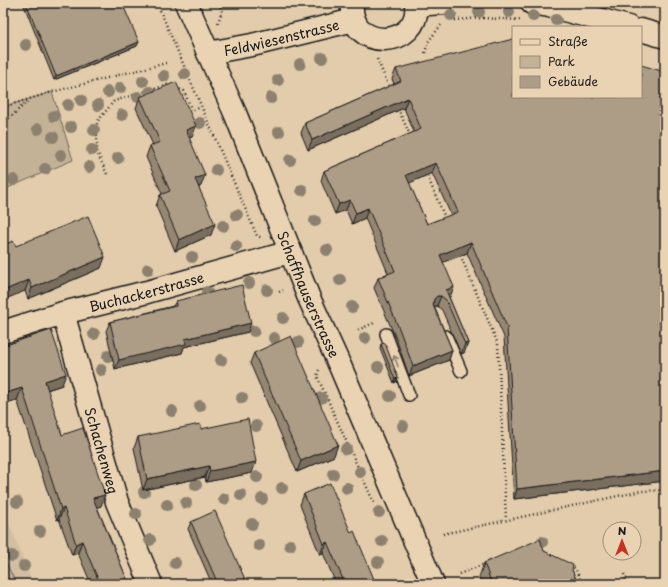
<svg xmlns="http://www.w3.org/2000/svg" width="668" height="587" viewBox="0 0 668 587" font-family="'Playpen Sans',sans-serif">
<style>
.built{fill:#d2bea1}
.green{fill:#c4b297;stroke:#70675a}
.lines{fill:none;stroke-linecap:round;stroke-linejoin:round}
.service-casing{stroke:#1c1c1c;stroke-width:14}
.minor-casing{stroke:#1c1c1c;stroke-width:25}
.primary-casing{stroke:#1c1c1c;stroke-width:25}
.path{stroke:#1c1c1c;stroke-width:2.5;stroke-dasharray:1 3;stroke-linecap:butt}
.service{stroke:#ead3b2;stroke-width:11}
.minor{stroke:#ead3b2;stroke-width:22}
.primary{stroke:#ead3b2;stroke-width:22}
.tree{fill:#8c806e}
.wall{fill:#968773;stroke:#1c1c1c;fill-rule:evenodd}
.shaded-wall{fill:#7a6e5e;stroke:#1c1c1c}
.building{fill:#ae9d86;stroke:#1c1c1c;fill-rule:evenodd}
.oneway{stroke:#8d816e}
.labels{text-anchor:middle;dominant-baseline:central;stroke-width:4;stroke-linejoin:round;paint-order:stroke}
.street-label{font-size:14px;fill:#1c1c1c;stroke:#ead3b2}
</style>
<rect width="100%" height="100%" fill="#e2ccac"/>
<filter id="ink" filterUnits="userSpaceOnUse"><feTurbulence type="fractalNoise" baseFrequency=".025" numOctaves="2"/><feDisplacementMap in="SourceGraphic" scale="8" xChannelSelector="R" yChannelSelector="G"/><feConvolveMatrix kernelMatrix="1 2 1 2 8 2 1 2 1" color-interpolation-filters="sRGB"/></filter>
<g filter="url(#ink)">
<!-- built -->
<path class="built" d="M3,508l30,76h-30z"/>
<!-- green -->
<g class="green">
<path d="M620,3h29l-9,5z"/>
<path d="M52,92l21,68 -70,30v-83z"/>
<path d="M3,557l11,22 -10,5h-1z"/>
</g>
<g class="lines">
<!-- service casing -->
<g class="service-casing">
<g id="service">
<path d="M386,334l23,61"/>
<path d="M446,336l15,35"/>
</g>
</g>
<!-- minor casing -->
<g class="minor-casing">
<g id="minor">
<path d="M352,3c-4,50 70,46 64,0"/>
<path d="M532,3l17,3 79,21"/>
<path d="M416,5l26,-2"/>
<path d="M641,30l24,7"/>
<path id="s1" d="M208,53l44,-8 102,-25"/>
<path id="s2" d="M63,313l54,189 34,82"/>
<path id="s3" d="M3,332l60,-19 84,-21 143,-40"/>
</g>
</g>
<!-- primary casing -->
<g class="primary-casing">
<g id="primary">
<path id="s4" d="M186,3l49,110 74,185 31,68 93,218"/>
</g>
</g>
<!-- path -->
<g class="path">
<path d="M157,3l100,233 6,2"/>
<path d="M455,20l28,-2 37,2"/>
<path d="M218,23l4,-12 -3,-8"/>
<path d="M425,53l3,-11 13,-17"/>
<path d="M377,59l13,30"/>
<path d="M176,88l8,3 8,20 9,-4"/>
<path d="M3,107l49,-15 114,-29"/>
<path d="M398,109l13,28"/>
<path d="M3,124l26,-24"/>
<path d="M426,173l20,47"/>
<path d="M107,174l-10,-22v-30l17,-21 53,-16 3,1"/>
<path d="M459,252l39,92 8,176"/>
<path d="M279,292l4,-2"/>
<path d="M358,330l18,-8"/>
<path d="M319,370l-2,6 57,127"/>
<path d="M443,534l198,-43 24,-1"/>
<path d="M570,566l5,2 7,16"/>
<path d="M459,574l26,-10"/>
<path d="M624,574l4,10"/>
</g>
<!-- service -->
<use href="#service" class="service"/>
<!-- minor -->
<use href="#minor" class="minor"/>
<!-- primary -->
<use href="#primary" class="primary"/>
</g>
<!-- trees -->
<g class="tree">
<circle cx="479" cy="12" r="6"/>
<circle cx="509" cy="12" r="6"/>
<circle cx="451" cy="15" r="6"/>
<circle cx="533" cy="16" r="6"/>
<circle cx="556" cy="20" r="6"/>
<circle cx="26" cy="45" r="6"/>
<circle cx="322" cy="58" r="6"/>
<circle cx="300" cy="64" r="6"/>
<circle cx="185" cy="74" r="6"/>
<circle cx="164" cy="76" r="6"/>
<circle cx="278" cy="80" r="6"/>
<circle cx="143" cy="81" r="6"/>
<circle cx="120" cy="88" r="6"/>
<circle cx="108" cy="92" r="6"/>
<circle cx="150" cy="92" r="6"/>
<circle cx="138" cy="97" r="6"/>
<circle cx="271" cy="98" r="6"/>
<circle cx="81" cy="100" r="6"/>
<circle cx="68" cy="105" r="6"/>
<circle cx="98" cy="105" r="6"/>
<circle cx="122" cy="115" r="6"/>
<circle cx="54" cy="116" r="6"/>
<circle cx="200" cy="123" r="6"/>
<circle cx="71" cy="127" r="6"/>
<circle cx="38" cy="129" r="6"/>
<circle cx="94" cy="130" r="6"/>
<circle cx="279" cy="132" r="6"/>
<circle cx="53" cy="137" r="6"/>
<circle cx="92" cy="150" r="6"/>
<circle cx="61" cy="155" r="6"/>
<circle cx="118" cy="158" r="6"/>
<circle cx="290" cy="160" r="6"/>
<circle cx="89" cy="167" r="6"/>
<circle cx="45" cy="169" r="6"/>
<circle cx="216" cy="170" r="6"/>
<circle cx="14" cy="180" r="6"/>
<circle cx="302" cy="190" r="6"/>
<circle cx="237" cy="215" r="6"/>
<circle cx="315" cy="221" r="6"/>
<circle cx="223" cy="226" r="6"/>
<circle cx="236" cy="246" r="6"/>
<circle cx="327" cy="250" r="6"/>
<circle cx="192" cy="257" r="6"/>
<circle cx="148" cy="269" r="6"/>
<circle cx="340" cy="280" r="6"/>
<circle cx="249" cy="283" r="6"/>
<circle cx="267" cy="290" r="6"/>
<circle cx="207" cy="292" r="6"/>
<circle cx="352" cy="307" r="6"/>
<circle cx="283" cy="318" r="6"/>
<circle cx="254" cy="331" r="6"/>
<circle cx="94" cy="334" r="6"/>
<circle cx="274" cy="338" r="6"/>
<circle cx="365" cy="338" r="6"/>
<circle cx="298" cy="342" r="6"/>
<circle cx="108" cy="356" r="6"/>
<circle cx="221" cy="360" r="6"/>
<circle cx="378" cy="367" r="6"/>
<circle cx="101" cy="370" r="6"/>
<circle cx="390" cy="396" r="6"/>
<circle cx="242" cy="398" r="6"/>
<circle cx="321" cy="398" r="6"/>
<circle cx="200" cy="406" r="6"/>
<circle cx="172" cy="411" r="6"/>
<circle cx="256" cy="426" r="6"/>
<circle cx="403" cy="426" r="6"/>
<circle cx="346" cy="449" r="6"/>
<circle cx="360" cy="472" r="6"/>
<circle cx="333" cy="474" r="6"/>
<circle cx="257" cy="477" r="6"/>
<circle cx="196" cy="485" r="6"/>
<circle cx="282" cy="488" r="6"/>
<circle cx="347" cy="488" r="6"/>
<circle cx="144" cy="492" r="6"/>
<circle cx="241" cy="495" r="6"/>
<circle cx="224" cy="499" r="6"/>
<circle cx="262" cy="499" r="6"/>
<circle cx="17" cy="502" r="6"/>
<circle cx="186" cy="503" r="6"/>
<circle cx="167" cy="505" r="6"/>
<circle cx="379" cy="512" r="6"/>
<circle cx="136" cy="514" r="6"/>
<circle cx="252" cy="524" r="6"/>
<circle cx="40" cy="531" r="6"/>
<circle cx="150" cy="540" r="6"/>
<circle cx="382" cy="541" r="6"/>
<circle cx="542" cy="542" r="6"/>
<circle cx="259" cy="545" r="6"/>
<circle cx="290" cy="545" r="6"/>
<circle cx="12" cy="556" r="6"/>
<circle cx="378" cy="562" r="6"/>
<circle cx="175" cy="563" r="6"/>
<circle cx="24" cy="566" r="6"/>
</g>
<!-- wall -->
<g class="wall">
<path d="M23,3h99l15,43 -83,34z"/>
<path d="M396,69l269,3v409l-151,18 -10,-162 -37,-84 -24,9 7,35h-1l19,46 -4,10 -3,1 -19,-44 -5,-4h-3l18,44 -3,10 -40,16 -12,-35 -23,-53 4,-10 10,-5 -23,-55 -13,6 -6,-14 -11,4 -14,-33 3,-10 90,-39 -10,-24 -96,42 -7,-17 4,-10 89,-39 -2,-5zM432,173l19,42 -24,9 -18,-41z"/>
<path d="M140,97l56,29 -4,11 -3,1 12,48 -2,1 12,48 -36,16 -19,-45 4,-11 2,-1 -16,-37 4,-11 3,-1 -17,-37z"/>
<path d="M16,246l85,22 -73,31 -3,-8z"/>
<path d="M176,301l72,31 -64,15 -2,6 -67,16 -9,-38 4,-9 63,-16z"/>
<path d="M381,344l17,34 -2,4 -2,1 -14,-35z"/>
<path d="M3,346l59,39 -15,5 15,45 39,71 -4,1 32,77h-38l-13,-31 -6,2 -13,-36 -2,1 -40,-120z"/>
<path d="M254,353l80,103 -37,16 -47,-109z"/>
<path d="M201,429l51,44 -46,9 -1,-5 -62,13 -9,-42 4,-11z"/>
<path d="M304,494l47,39 25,51h-40l-13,-31 -3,2 -20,-50z"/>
<path d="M191,522l56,62h-35l-24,-55z"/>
<path d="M544,551l28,19 6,14h-96l-3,-7 5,-14z"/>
</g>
<!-- shaded-wall -->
<g class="shaded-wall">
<path d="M139,42l-2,4 -83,34 2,-4z"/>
<path d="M408,98l-4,10 -96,42 4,-10z"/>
<path d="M196,126l-4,11 -10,4 4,-11z"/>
<path d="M436,163l-4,10 -29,13 3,-11z"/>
<path d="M205,175l-4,11 -10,4 4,-11z"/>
<path d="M350,200l-4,10 -11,4 4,-10z"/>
<path d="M368,208l-3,10 -13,6 4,-11z"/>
<path d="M215,224l-4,11 -36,16 4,-11z"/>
<path d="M471,242l-4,11 -31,12 4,-10z"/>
<path d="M105,257l-4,11 -73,31 4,-11z"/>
<path d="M29,280l-4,11 -22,9v-9z"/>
<path d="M454,287l-4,10 -5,2 1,-9z"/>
<path d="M437,296h4l-4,10h-3l-4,3 4,-10z"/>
<path d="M251,323l-3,9 -64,15 -2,6 -67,16 4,-9 66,-21z"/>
<path d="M468,343l-4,10 -3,1 4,-10z"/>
<path d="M452,350l-3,10 -40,16 4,-10z"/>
<path d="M66,374l-4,11 -22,7 5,-11z"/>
<path d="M398,378l-2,4 -2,1 1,-4z"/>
<path d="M22,388l-5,12 -14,4v-10z"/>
<path d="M338,445l-4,11 -37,16 4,-11z"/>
<path d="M256,462l-4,11 -46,9 4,-11z"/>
<path d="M209,466l-4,11 -62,13 4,-11z"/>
<path d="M665,471v10l-151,18 3,-10z"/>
<path d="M105,495l-4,11 -12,4 4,-12z"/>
<path d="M64,508l-5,11 -2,1 4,-11z"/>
<path d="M82,541l-4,12 -6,2 4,-11z"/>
<path d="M327,542l-4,11 -3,2 4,-11z"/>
</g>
<!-- building -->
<g class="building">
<path d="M26,3h96l17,39 -83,34z"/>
<path d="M513,39v58h128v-32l24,7v399l-148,18 -10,-162 -36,-85 -31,13 14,32 -8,3 22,53 -3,1 -19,-44 -5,-4h-4l-3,3 -1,6 19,45 -39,16 -13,-35 -22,-53 17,-7 -27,-63 -12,5 -6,-13 -11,4 -15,-33 97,-42 -13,-31 -96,42 -7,-17 96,-42 -5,-12zM436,163l22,49 -31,12 -21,-49z"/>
<path d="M176,82l20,44 -10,4 19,45 -10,4 20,45 -36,16 -19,-45 10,-4 -20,-45 10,-4 -20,-45z"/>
<path d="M88,216l17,41 -73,31 -3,-8 -26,11v-46l10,-4 3,5z"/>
<path d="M242,285l9,38 -66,16 1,5 -67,16 -9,-38 66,-16v-5z"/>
<path d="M51,330l15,44 -21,7 17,54 21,-7 22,67 -12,3 36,86h-29l-18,-43 -6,3 -12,-36 -3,1 -39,-121 -19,6v-48z"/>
<path d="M291,336l47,109 -37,16 -47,-108z"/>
<path d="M385,343l13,35 -3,1 -14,-35z"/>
<path d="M248,419l8,43 -46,9 -1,-5 -62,13 -9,-42 62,-13 1,5z"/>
<path d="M330,483l21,50 3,-2 22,53h-31l-18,-42 -3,2 -20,-50z"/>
<path d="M215,511l32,73h-29l-27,-62z"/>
<path d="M540,539l4,12 29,14 -1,5 6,14h-86l-8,-21z"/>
</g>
<!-- one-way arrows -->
<defs><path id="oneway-shaft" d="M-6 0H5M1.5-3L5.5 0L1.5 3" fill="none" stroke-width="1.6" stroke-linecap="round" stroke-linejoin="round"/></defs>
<use class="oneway" href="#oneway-shaft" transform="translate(396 361) rotate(-111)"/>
</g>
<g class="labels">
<!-- street labels -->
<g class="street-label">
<text stroke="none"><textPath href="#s1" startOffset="75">Feldwiesenstrasse</textPath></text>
<text stroke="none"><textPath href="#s3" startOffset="149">Buchackerstrasse</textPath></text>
<text stroke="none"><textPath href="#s4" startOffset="316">Schaffhauserstrasse</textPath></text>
<text stroke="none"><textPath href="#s2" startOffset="143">Schachenweg</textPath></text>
</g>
</g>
<!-- margin -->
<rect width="668" height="587" fill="none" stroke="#ead3b2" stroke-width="16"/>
<rect x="8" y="8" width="652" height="571" fill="none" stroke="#1c1c1c" stroke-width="1.5" filter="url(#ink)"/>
<!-- legend -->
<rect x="512" y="26" width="130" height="72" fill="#ead3b2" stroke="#988a76"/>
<rect x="520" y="39" width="20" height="6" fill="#ead3b2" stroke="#988a76"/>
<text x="548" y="46" font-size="12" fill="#1c1c1c">Straße</text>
<rect x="520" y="56" width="20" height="12" fill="#c4b297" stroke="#988a76"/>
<text x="548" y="66" font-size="12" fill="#1c1c1c">Park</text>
<rect x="520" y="76" width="20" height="12" fill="#ae9d86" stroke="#988a76"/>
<text x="548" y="86" font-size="12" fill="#1c1c1c">Gebäude</text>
<!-- north arrow -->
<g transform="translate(622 541)"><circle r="19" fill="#ead3b2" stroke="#988a76"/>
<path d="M0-3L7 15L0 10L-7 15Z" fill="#c8321e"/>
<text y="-6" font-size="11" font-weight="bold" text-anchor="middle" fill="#1c1c1c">N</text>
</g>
</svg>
